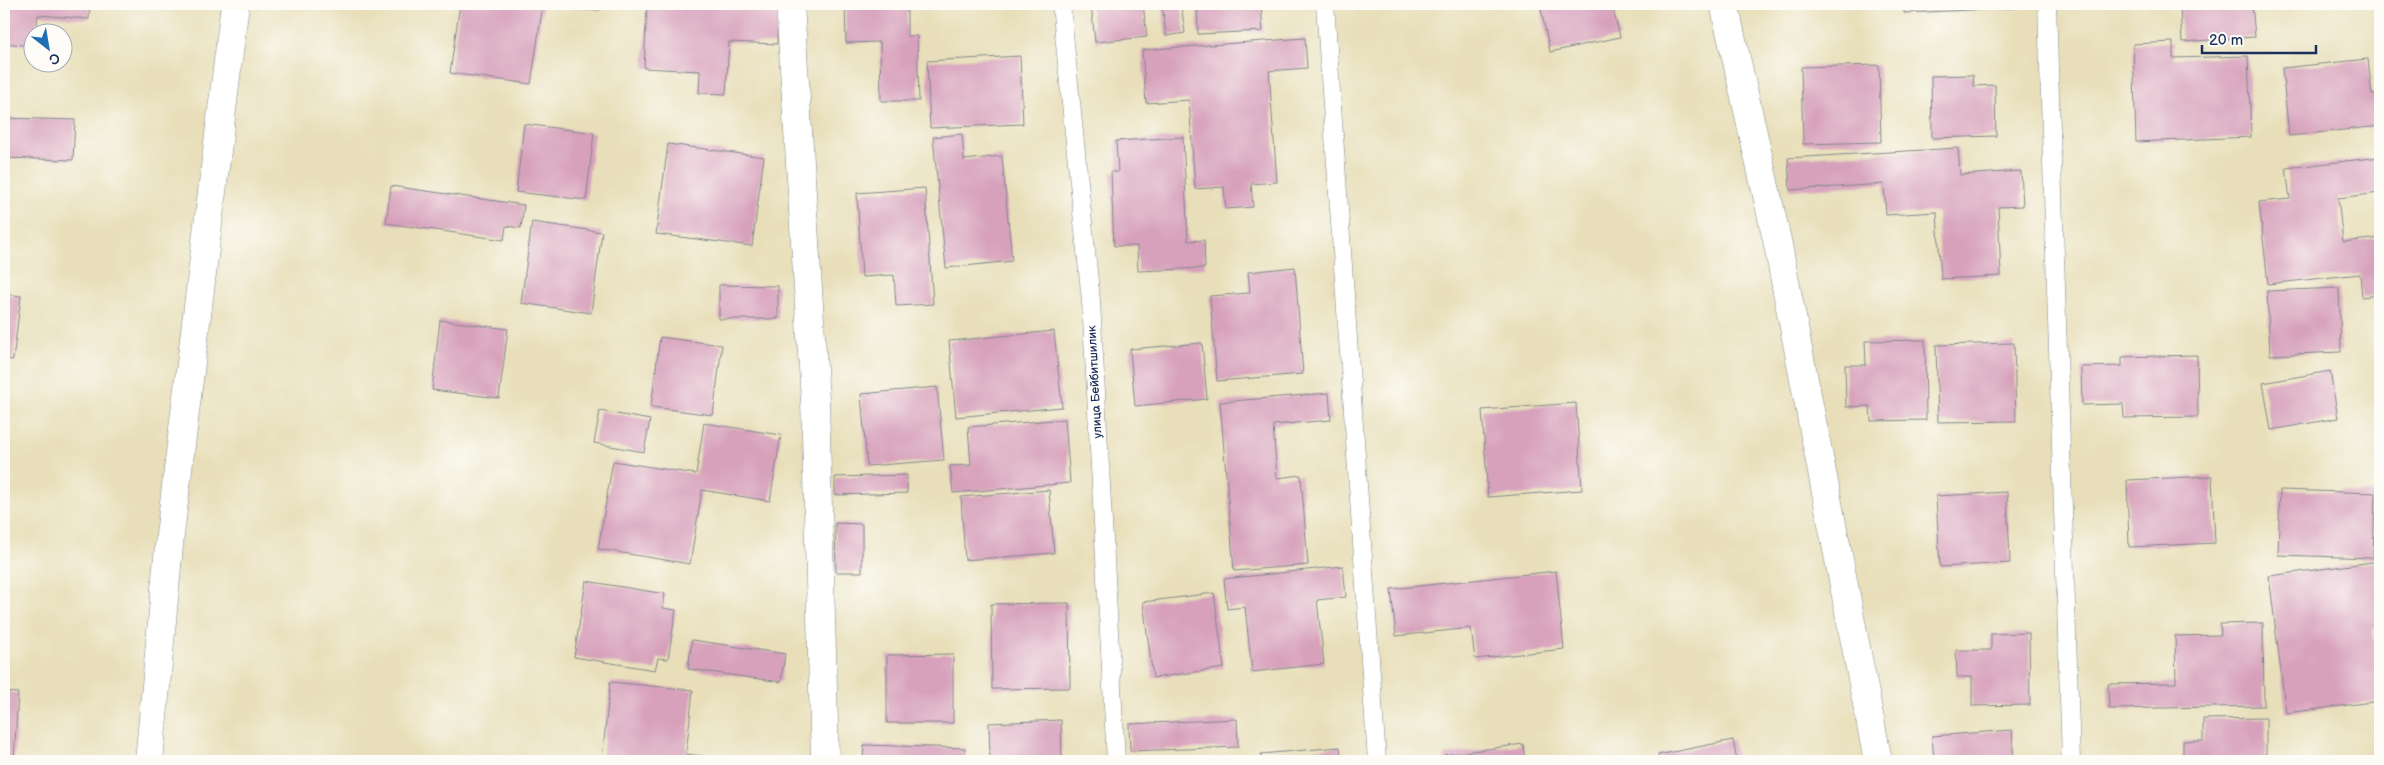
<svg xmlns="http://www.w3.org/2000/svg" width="2384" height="765" viewBox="0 0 2384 765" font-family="'Balsamiq Sans',sans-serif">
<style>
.building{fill:#d7a1bb}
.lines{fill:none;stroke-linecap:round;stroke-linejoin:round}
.service-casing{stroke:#82878c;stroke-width:19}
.minor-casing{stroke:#82878c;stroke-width:29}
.service{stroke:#fff;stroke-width:18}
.minor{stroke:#fff;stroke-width:28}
.labels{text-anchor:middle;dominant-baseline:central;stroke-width:4;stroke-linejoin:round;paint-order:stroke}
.street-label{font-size:12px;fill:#1b2f5e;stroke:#fdfcf7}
</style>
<rect width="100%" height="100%" fill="#fdfcf7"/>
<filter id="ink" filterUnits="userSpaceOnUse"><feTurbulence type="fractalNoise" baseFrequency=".02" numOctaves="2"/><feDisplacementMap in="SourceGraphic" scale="10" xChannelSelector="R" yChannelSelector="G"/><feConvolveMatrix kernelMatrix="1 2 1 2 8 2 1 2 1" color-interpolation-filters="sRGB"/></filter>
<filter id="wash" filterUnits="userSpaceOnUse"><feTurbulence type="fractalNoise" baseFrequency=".0096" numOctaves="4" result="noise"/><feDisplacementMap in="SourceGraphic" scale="20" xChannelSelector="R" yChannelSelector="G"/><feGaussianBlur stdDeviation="1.12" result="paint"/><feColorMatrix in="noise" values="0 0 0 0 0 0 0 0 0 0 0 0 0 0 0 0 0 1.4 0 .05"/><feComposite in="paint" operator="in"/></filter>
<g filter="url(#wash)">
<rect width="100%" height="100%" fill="#e8dfba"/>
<g id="blocks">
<!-- building -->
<g class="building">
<path d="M4,4h86l-1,15 -51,-4 -2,17h-4v14l-28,-3z"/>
<path d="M460,4h83l-12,80 -81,-11z"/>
<path d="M561,4h40l-1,6z"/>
<path d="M647,4l131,1 -1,39 -48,-2 -3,52 -27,-1 1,-22 -56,-3z"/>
<path d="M907,4v32h10l2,65h-38l-1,-59 -34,1 -1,-38z"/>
<path d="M1091,4h52l4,33 -52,5z"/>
<path d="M1162,4h19l4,29 -19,3z"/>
<path d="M1197,4h64l2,27 -65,3z"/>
<path d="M1400,4h30v1l-30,2z"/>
<path d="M1540,4h72l8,33 -70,15z"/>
<path d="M1904,4h112v4l-112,5z"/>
<path d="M2210,4h42l3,33 -73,5 -2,-36z"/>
<path d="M1305,38l2,30 -38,3 8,111 -26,2 2,23 -27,2 -2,-22 -29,2 -6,-89 -43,3 -4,-53z"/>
<path d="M2173,42v16l75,-2 3,81 -115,5 -3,-98z"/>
<path d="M1020,56l3,68 -93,4 -3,-67z"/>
<path d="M2368,59l4,36 8,-1v32l-91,10 -7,-68z"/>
<path d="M1879,65l2,77 -78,2 -2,-77z"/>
<path d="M1973,75l1,11 21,-1 1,51 -64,2 -1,-62z"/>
<path d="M4,118l71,2 -2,40 -69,-2z"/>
<path d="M524,124l70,9 -8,67 -70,-8z"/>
<path d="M962,134l2,26 38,-4 10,105 -66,7 -13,-131z"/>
<path d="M1183,137l5,104 16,-1 1,28 -67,3 -1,-25h-23l-3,-74h7l-2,-31z"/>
<path d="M668,144l96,13 -12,89 -96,-12z"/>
<path d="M1958,148l2,27 61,-4 2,35 -25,1 3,69 -60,3 -4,-67 -51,3 -2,-31 -94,6 -2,-32z"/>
<path d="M2380,157v36l-42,5 5,44 37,-4v57l-18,2 -2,-23 -92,10 -9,-82 31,-3 -4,-31z"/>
<path d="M391,186l133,19 -3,23 -15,-2 -2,14 -118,-17z"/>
<path d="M925,188l8,116 -37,2 -2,-31 -32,2 -5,-84z"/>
<path d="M532,222l70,10 -11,81 -70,-10z"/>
<path d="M1295,267l8,107 -86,7 -7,-85 40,-3 -2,-21z"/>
<path d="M719,285l59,1v33h-59z"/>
<path d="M2339,288l2,64 -71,3 -3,-64z"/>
<path d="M4,294l17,2 -8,64 -9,-1z"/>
<path d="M440,320l68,9 -9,69 -67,-8z"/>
<path d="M1054,331l8,76 -106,10 -7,-76z"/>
<path d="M660,337l62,8 -9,70 -62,-8z"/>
<path d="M1925,340l1,80 -55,1 -1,-15 -24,1 -1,-42h21l-1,-24z"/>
<path d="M1202,343l5,56 -72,7 -5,-57z"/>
<path d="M2014,343l2,78 -78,1 -2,-77z"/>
<path d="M2197,355l1,62 -74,1 -1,-14 -41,1 -1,-38 41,-1v-9z"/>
<path d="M2330,371l8,47 -67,12 -8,-47z"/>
<path d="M937,387l7,73 -77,6 -6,-72z"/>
<path d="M1329,393l2,27 -58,5 4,53 24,-3 7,90 -74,6 -14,-169z"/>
<path d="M1576,403l6,87 -94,7 -6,-87z"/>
<path d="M600,411l50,9 -6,32 -50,-9z"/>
<path d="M1065,419l5,64 -117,10 -3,-27 21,-1 -3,-38z"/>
<path d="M704,423l77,12 -11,66 -68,-11 -12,74 -92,-15 15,-88 83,13z"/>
<path d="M907,475v18l-72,2v-18z"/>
<path d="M2212,476l3,67 -86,4 -2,-67z"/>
<path d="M1049,490l5,63 -89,7 -4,-63z"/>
<path d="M2280,490l95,3 -2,65 -95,-3z"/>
<path d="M2007,492l3,71 -70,4 -4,-71z"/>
<path d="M835,523l27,1v48h-26z"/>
<path d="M2380,561v66l-7,1 7,73 -94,12 -17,-137z"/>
<path d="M1343,566l3,31 -29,3 7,64 -72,8 -7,-65 -18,2 -3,-30z"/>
<path d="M1556,571l8,78 -89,10 -4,-31 -75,8 -5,-47z"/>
<path d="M586,581l79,13 -2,14 13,2 -8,49 -10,-1 -3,12 -81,-13z"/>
<path d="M1214,593l10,75 -71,10 -10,-76z"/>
<path d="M1069,603l1,85 -78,1 -1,-85z"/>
<path d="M2263,623l1,83 -155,3 -1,-25 68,-1 -1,-47 46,-1 -1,-11z"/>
<path d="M2029,633l1,72 -58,1v-29h-15l-1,-27h35v-16z"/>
<path d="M692,640l93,14 -4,28 -93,-13z"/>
<path d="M953,654v69h-66v-68z"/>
<path d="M610,682l83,8 -7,64 60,7 -144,-1z"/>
<path d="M4,692l14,1 -4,68h-10z"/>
<path d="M2266,718v43h-83v-20h20v-22z"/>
<path d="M1237,719l1,28 -108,4 -1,-27z"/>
<path d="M1061,720l1,41h-72l-1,-38z"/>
<path d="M2012,730l2,31h-80l-2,-25z"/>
<path d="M1733,740l4,21h-78l-1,-6z"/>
<path d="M1523,744l2,17h-80l-1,-6z"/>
<path d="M864,745l101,3v13h-102z"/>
<path d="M1340,747l2,14h-80l-1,-7z"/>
</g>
</g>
</g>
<g filter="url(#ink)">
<use href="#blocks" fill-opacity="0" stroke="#82878c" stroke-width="1"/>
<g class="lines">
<!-- service casing -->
<g class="service-casing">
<g id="service">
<path d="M1061,4l30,297 25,460"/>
<path d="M1325,4l52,757"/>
<path d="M2047,4l24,757"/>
</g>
</g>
<!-- minor casing -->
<g class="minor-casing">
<g id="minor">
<path d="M790,4l25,396 10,361"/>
<path d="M1724,4l53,236 101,521"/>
<path d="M149,761l21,-226 65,-531"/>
</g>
</g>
<!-- service -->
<use href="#service" class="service"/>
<!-- minor -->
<use href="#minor" class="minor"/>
</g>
</g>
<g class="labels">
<!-- street labels -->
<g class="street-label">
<text transform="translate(1095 382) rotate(-93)">улица Бейбитшилик</text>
</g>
</g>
<!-- margin -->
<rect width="2384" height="765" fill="none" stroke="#fdfcf7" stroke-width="20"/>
<!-- north arrow -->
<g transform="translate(48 48) rotate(149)"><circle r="24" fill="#fdfcf7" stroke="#a3aaba"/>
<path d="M0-4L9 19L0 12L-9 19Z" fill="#1f6fb2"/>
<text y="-8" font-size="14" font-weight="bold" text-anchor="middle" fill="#1b2f5e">С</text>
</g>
<!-- scale -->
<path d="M2202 45v8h114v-8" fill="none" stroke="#1b2f5e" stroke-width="2.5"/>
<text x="2209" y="45" font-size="15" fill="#1b2f5e" stroke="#fdfcf7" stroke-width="4" paint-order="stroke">20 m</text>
</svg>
